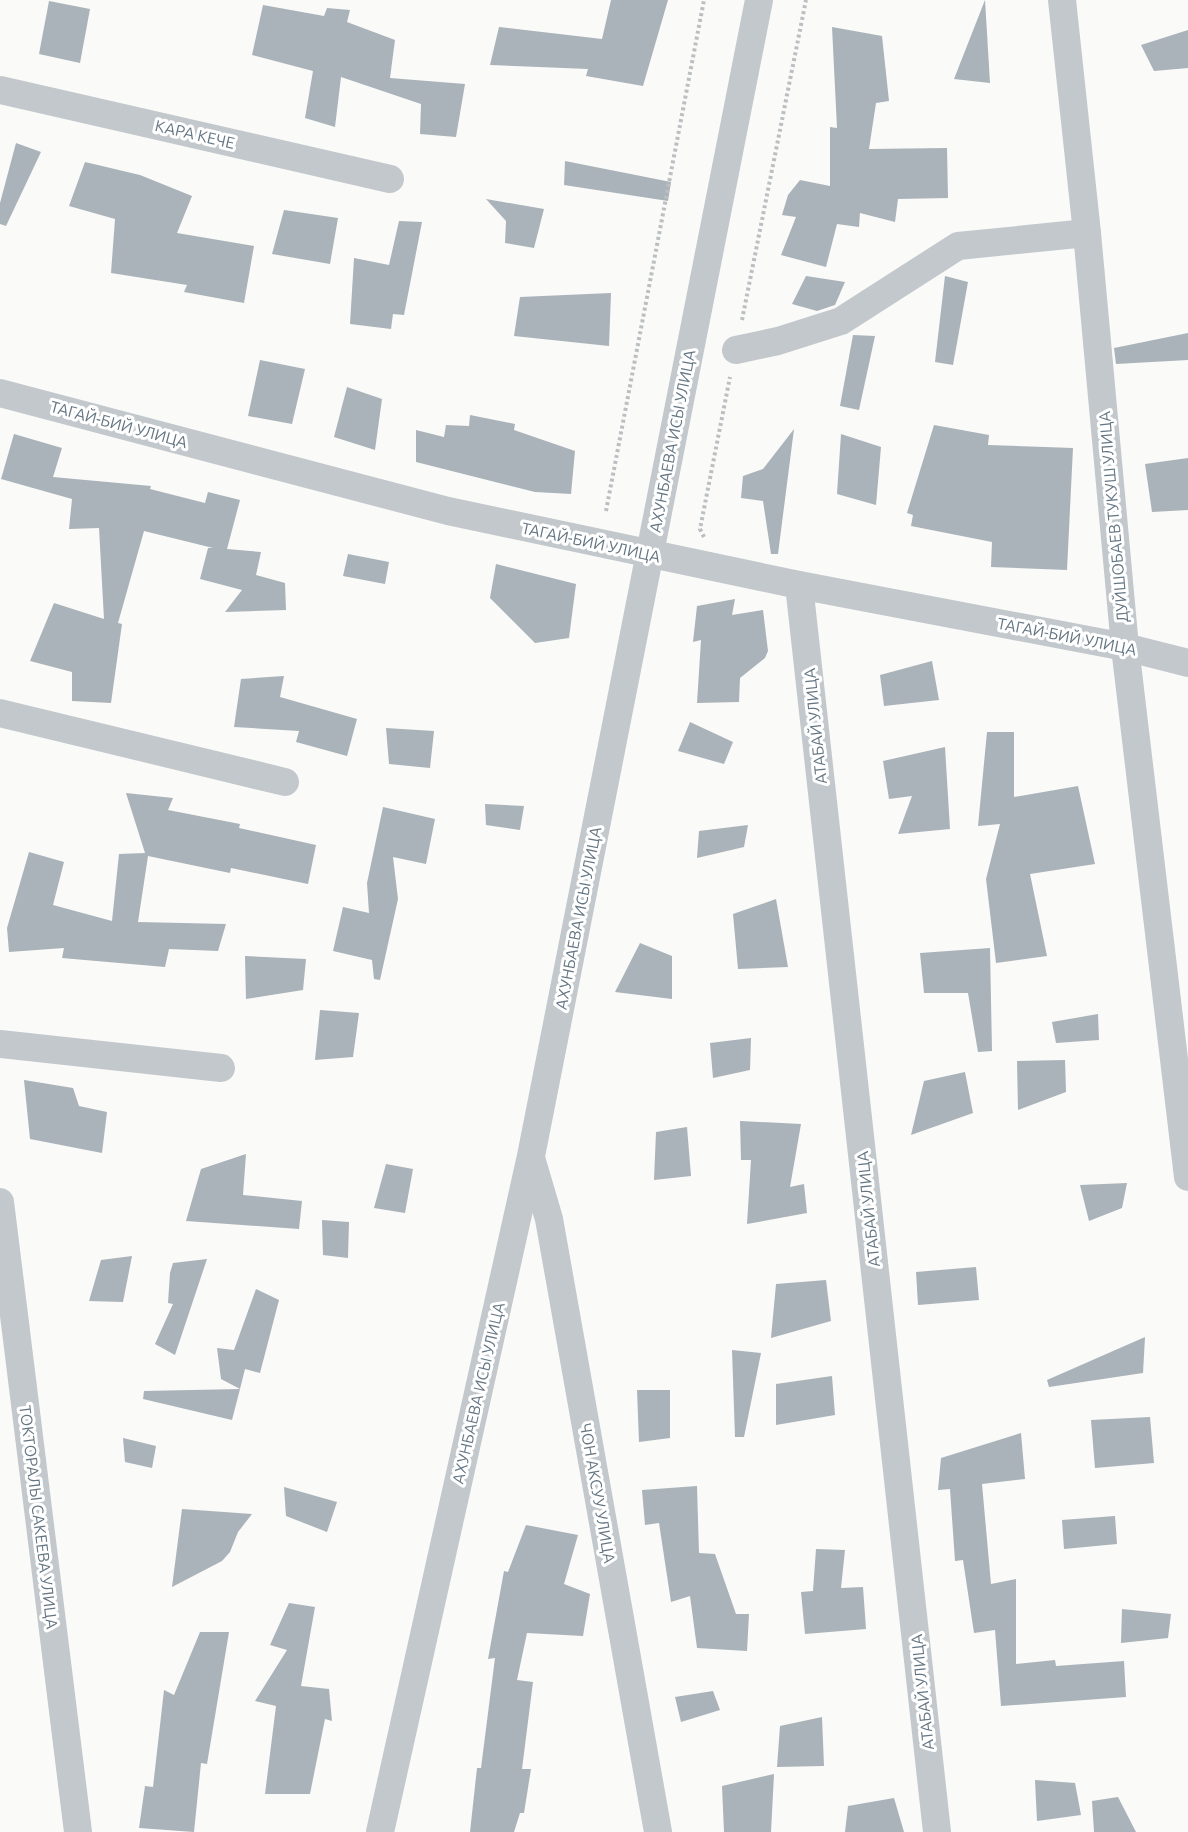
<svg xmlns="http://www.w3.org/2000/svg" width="1188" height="1832" viewBox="0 0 1188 1832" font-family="Ubuntu,sans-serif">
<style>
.building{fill:#aab3b9}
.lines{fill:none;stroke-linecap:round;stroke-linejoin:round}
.path{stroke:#bbbfc2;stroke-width:4;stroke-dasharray:3 3;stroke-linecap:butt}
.minor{stroke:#c3c8cc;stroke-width:28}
.labels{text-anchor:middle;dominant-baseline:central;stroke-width:6;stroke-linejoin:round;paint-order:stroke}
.street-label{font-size:16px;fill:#657683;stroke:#fff}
</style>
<rect width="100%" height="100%" fill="#fafaf8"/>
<!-- building -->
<g class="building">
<path d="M611,0h57l-25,86 -57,-10 2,-7 -98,-4 9,-38 103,12z"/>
<path d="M985,0l5,83 -36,-4z"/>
<path d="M49,1l41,8 -10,54 -41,-9z"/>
<path d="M263,5l61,11 3,-8 23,2 -3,12 48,18 -5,38 75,6 -9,53 -36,-3 1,-30 -80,-27 -6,50 -30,-9 8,-47 -61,-16z"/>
<path d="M832,27l50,9 7,65 -13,2 -7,46 78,-1 1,50 -50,1 -3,23 -35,-9 -1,14 -22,-3 -11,43 -45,-12 15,-38 -14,-2 6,-20 12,-15 30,6v-59l7,1z"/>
<path d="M1188,30v38l-34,3 -13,-26z"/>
<path d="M16,143l25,9 -35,74 -6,-2v-21z"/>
<path d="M565,161l106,21 -3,19 -104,-16z"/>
<path d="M85,162l55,13 52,21 -15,37 77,13 -10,57 -60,-11 3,-7 -76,-12 4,-54 -46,-13z"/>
<path d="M486,199l58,10 -10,39 -29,-5 1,-22z"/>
<path d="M284,210l54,8 -8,46 -58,-10z"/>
<path d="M399,221l23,1 -18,93 -11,-1 -2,15 -41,-5 4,-66 35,7z"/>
<path d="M806,276l39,6 -10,23 -18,6 -25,-7z"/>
<path d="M945,276l23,6 -15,83 -18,-3z"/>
<path d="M611,293l-2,53 -95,-10 6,-39z"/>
<path d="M1188,333v27l-72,4 -2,-16z"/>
<path d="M853,335l22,1 -16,74 -19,-4z"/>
<path d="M260,360l45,9 -13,55 -44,-8z"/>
<path d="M347,387l35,12 -7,51 -41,-13z"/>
<path d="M470,415l45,9 -1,6 61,21 -4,43 -36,-2 -119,-30v-32l28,7 2,-12 23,1z"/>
<path d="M934,425l55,10 -1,10 85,3 -6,122 -76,-3 1,-25 -81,-16 2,-11 -6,-2z"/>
<path d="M794,429l-16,125h-7l-8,-53 -22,-3 2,-22 20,-7z"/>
<path d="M14,434l48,14 -9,29 98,9 -1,3 55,14 3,-11 32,8 -13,49 34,3 -5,23 29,8 1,27 -61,2 17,-22 -42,-11 8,-31h5l-69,-17 -26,92 4,1 -11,79 -39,-2v-29l-42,-11 24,-58 50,16 -5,-91 -30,1 3,-30 -71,-20z"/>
<path d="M841,434l40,13 -5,58 -39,-11z"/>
<path d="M1188,458v52l-36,2 -7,-48z"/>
<path d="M348,554l41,8 -4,22 -42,-8z"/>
<path d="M496,564l80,20 -7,54 -34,5 -45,-45z"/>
<path d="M735,599l-3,16 31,-5 5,41 -3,7 -25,20 -1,24 -42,1 4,-63 -8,2 4,-36z"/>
<path d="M932,661l7,39 -55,6 -4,-31z"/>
<path d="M284,676l-4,21 77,22 -10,37 -51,-14 3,-11 -65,-4 7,-48z"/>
<path d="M690,722l43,20 -9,22 -46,-13z"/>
<path d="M386,728l48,3 -4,37 -41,-4z"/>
<path d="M987,732h27v65l64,-11 17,78 -65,10 17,82 -51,7 -10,-84 14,-55 -22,2z"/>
<path d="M945,747l5,82 -52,5 14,-38 -23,3 -6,-38z"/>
<path d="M126,793l47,5 -5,12 72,14 -1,4 77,17 -8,39 -77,-16 -1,5 -82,-17 -10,66 88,2 -8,27 -49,-2 -4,18 -103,-9 2,-10 -55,4 -2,-24 22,-76 35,10 -11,43 59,16 7,-67 26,-1z"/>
<path d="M485,804l39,2 -4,24 -34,-5z"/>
<path d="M383,807l52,12 -9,45 -33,-7 5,42 -18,81 -6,-1 -2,-19 -39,-9 10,-44 26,6 -2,-30z"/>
<path d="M748,825l-4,22 -47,11 2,-27z"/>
<path d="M776,899l12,68 -50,2 -5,-55z"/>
<path d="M640,943l32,13v43l-57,-7z"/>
<path d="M990,948l2,103 -14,1 -10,-59h-44l-4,-40z"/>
<path d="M245,956l61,3 -3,31 -57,9z"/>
<path d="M320,1010l39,3 -6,44 -38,3z"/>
<path d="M1098,1014l1,26 -43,3 -4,-21z"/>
<path d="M751,1038l-1,32 -37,8 -3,-35z"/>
<path d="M1065,1060l1,32 -48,18 -1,-49z"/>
<path d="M965,1072l8,41 -62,22 13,-54z"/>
<path d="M24,1080l49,8 6,18 28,6 -5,41 -72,-14z"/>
<path d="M740,1121l61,3 -11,63 14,-3 3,29 -60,11 4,-64h-10z"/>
<path d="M687,1127l4,49 -37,4 2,-48z"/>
<path d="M246,1154l-3,41 59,6 -3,28 -113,-8 15,-52z"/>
<path d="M386,1164l27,5 -8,44 -31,-5z"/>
<path d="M1127,1183l-5,25 -33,13 -9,-36z"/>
<path d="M322,1220l27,2 -1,36 -25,-3z"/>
<path d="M132,1256l-9,46 -34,-1 12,-41z"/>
<path d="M207,1259l-32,96 -20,-11 18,-40 -5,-1 2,-30 3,-10z"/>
<path d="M976,1267l3,33 -61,5 -2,-33z"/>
<path d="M826,1280l5,41 -60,17 5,-54z"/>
<path d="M256,1289l23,11 -19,73 -15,-4 -5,20 -19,-10 -4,-31 17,2z"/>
<path d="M1145,1337l-2,36 -94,14 -2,-7z"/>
<path d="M732,1350l29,3 -17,84h-9z"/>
<path d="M832,1376l3,39 -59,10v-41z"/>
<path d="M240,1389l-8,31 -89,-21 1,-8z"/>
<path d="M637,1390h33v48l-31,4z"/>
<path d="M1150,1417l4,46 -59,5 -4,-48z"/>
<path d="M1021,1433l4,46 -43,5 9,100 25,-5v85l39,-4 1,6 68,-5 2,36 -125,9 -6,-76 -21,3 -11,-73 -8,1 -5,-72 -12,1 3,-32z"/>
<path d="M123,1438l33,8 -4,22 -27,-6z"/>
<path d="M697,1486l2,67 16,1 21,60h13l-2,37 -50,-3 -7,-52 -19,6 -12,-79 -14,2 -3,-35z"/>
<path d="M284,1487l53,15 -10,30 -41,-16z"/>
<path d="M182,1509l70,5 -14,18 -8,20 -8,9 -50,26z"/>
<path d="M1115,1516l2,28 -53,5 -2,-29z"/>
<path d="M526,1525l52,10 -14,49 26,10 -7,42 -56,-3 -10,47 16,2 -11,87h9l-7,44h-4l-6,19h-44l7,-64h4l14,-110 -7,1 16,-88 4,1z"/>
<path d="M816,1549l29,1 -4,38 22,-1 3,42 -61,5 -4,-42 12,-1z"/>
<path d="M289,1603l26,4 -14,79 28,3 3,32 -7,-2 -15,75h-45l11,-88 -21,-5 32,-51 -17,-5z"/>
<path d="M1122,1609l49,5 -3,24 -47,5z"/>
<path d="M200,1632h29l-22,132 -6,-1 -7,69 -55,-4 6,-42 8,1 11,-97 10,5z"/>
<path d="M713,1691l7,19 -39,12 -6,-25z"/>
<path d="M822,1717l2,49 -47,1 3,-41z"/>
<path d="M774,1774l-3,58h-47l-2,-46z"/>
<path d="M1035,1780l40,3 6,32 -44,6z"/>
<path d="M1118,1797l18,35h-42l-2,-31z"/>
<path d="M894,1798l10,34h-59l3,-26z"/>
</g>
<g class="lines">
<!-- path -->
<g class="path">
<path d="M742,320l64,-320"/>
<path d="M606,511l98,-511"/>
<path d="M704,537l-4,-8 30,-152"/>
</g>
<!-- minor -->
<g class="minor">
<path d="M1062,0l25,233 38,414 63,530"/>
<path d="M0,90l390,89"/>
<path d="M736,350l42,-9 63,-20 117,-75 129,-13"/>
<path d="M0,393l448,118 351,74 326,62 63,16"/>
<path d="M799,585l138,1247"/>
<path d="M0,713l285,69"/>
<path d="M0,1044l221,24"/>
<path d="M531,1158l18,61 109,613"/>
<path d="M0,1202l78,630"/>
<path d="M380,1832l151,-676 228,-1156"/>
</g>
</g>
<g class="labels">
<!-- street labels -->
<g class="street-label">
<text transform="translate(195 134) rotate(13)">КАРА КЕЧЕ</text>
<text transform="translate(119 424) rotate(15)">ТАГАЙ-БИЙ УЛИЦА</text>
<text transform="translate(672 441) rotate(-79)">АХУНБАЕВА ИСЫ УЛИЦА</text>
<text transform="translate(1113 517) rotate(-95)">ДУЙШОБАЕВ ТУКУШ УЛИЦА</text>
<text transform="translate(591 542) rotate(12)">ТАГАЙ-БИЙ УЛИЦА</text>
<text transform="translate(1067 636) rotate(11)">ТАГАЙ-БИЙ УЛИЦА</text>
<text transform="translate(815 726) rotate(-96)">АТАБАЙ УЛИЦА</text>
<text transform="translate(578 918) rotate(-79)">АХУНБАЕВА ИСЫ УЛИЦА</text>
<text transform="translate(868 1209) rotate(-96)">АТАБАЙ УЛИЦА</text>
<text transform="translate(478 1393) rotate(-77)">АХУНБАЕВА ИСЫ УЛИЦА</text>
<text transform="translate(598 1493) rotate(80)">ЧОН АКСУУ УЛИЦА</text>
<text transform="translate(39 1517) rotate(83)">ТОКТОРАЛЫ САКЕЕВА УЛИЦА</text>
<text transform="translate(922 1692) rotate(-96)">АТАБАЙ УЛИЦА</text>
</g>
</g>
</svg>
